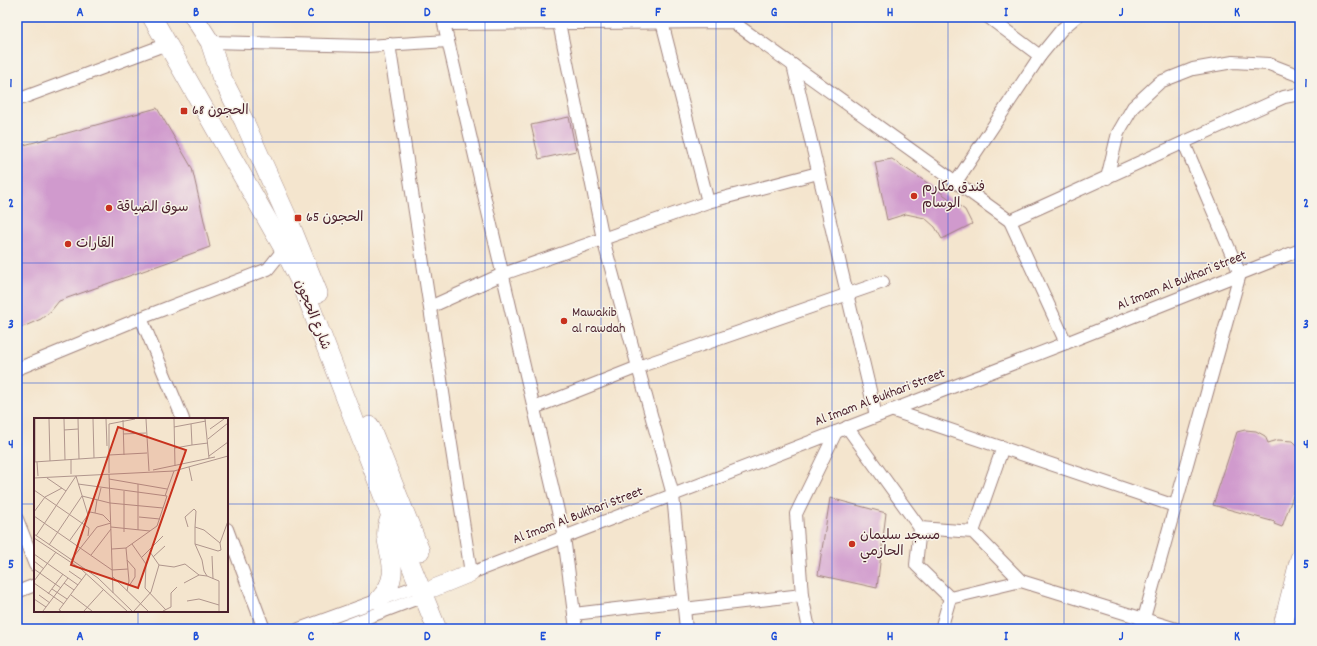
<svg xmlns="http://www.w3.org/2000/svg" width="1317" height="646" viewBox="0 0 1317 646" font-family="Dekko,'Playpen Sans Arabic',sans-serif">
<style>
.building{fill:#d09acd}
.lines{fill:none;stroke-linecap:round;stroke-linejoin:round}
.street-casing{stroke:#9f827c;stroke-width:14}
.secondary-casing{stroke:#9f827c;stroke-width:18}
.primary-casing{stroke:#9f827c;stroke-width:20}
.street{stroke:#fff;stroke-width:12}
.secondary{stroke:#fff;stroke-width:17}
.primary{stroke:#fff;stroke-width:19}
.grid{fill:none;stroke:#1d4ed8;stroke-width:1;stroke-opacity:0.55}
.poi-dot{fill:#c8321e;stroke:#f7f3e8;stroke-width:1.5}
.labels{text-anchor:middle;dominant-baseline:central;stroke-width:3;stroke-linejoin:round;paint-order:stroke}
.poi-label{font-size:14px;fill:#4a1f2b;stroke:#f7f3e8;text-anchor:start}
.street-label{font-size:14px;fill:#4a1f2b;stroke:#f7f3e8}
.inset-road{fill:none;stroke:#b0968d;stroke-width:1}
.view{fill:#c8321e;fill-opacity:0.15;stroke:#c8321e;stroke-width:2}
.inset-edge{fill:none;stroke:#4a1f2b;stroke-width:2}
.neatline{fill:none;stroke:#1d4ed8;stroke-width:1.5}
.grid-label{font-size:13px;text-anchor:middle;font-weight:bold;fill:#1d4ed8}
</style>
<rect width="100%" height="100%" fill="#f7f3e8"/>
<filter id="ink" filterUnits="userSpaceOnUse"><feTurbulence type="fractalNoise" baseFrequency=".025" numOctaves="2"/><feDisplacementMap in="SourceGraphic" scale="8" xChannelSelector="R" yChannelSelector="G"/><feConvolveMatrix kernelMatrix="1 2 1 2 8 2 1 2 1" color-interpolation-filters="sRGB"/></filter>
<filter id="wash" filterUnits="userSpaceOnUse"><feTurbulence type="fractalNoise" baseFrequency=".012" numOctaves="4" result="noise"/><feDisplacementMap in="SourceGraphic" scale="16" xChannelSelector="R" yChannelSelector="G"/><feGaussianBlur stdDeviation="0.9" result="paint"/><feColorMatrix in="noise" values="0 0 0 0 0 0 0 0 0 0 0 0 0 0 0 0 0 1.4 0 .05"/><feComposite in="paint" operator="in"/></filter>
<g filter="url(#wash)">
<rect width="100%" height="100%" fill="#f4e5ce"/>
<g id="blocks">
<!-- building -->
<g class="building">
<path d="M157,108l35,60 18,79 -151,54 -8,10 -10,8 -16,7 -8,2v-181z"/>
<path d="M569,117l7,34 -37,8 -8,-34z"/>
<path d="M892,159l34,23 39,28 7,14 -30,15 -7,-12 -10,-9 -19,-4 -19,6 -12,-58z"/>
<path d="M1245,430l11,1 9,5 3,7 10,-3 15,1 7,7v28l-18,51 -8,-3 1,-2 -62,-17 24,-73z"/>
<path d="M830,498l56,15 -9,75 -59,-13z"/>
</g>
</g>
</g>
<g filter="url(#ink)">
<use href="#blocks" fill-opacity="0" stroke="#9f827c" stroke-width="1"/>
<g class="lines">
<!-- street casing -->
<g class="street-casing">
<g id="street">
<path d="M988,17l52,39"/>
<path d="M662,22l46,180"/>
<path d="M559,23l44,216 70,256 13,134"/>
<path d="M210,42l157,4 81,-5"/>
<path d="M389,44l82,529 595,-230 234,-93"/>
<path d="M793,65l83,351"/>
<path d="M17,100l150,-56"/>
<path d="M1107,178l11,-45 15,-26 27,-25 33,-13 40,-7 36,2 31,12"/>
<path d="M956,182l84,-126 22,-27 14,-12"/>
<path d="M1010,221l274,-124 16,-3"/>
<path d="M430,307l73,-33 205,-72 110,-29"/>
<path d="M141,318l42,101"/>
<path d="M17,369l124,-51 127,-49 16,-20"/>
<path d="M534,408l104,-41 245,-85"/>
<path d="M891,410l284,96"/>
<path d="M847,427l73,101 53,4 48,49 155,48"/>
<path d="M17,519l18,46"/>
<path d="M920,528l-4,37 34,33"/>
<path d="M227,529l37,100"/>
<path d="M973,532l30,-85"/>
<path d="M17,592l18,-7"/>
<path d="M802,595l-6,-81 40,-82"/>
<path d="M684,609l118,-14 7,34"/>
<path d="M574,614l109,-13"/>
<path d="M299,629l121,-44"/>
<path d="M337,629l87,-33"/>
<path d="M576,629l-12,-92 -120,-513 289,-2 277,199 56,122"/>
<path d="M941,629l9,-31 71,-17"/>
<path d="M1141,629l99,-355 -56,-131"/>
</g>
</g>
<!-- secondary casing -->
<g class="secondary-casing">
<path id="secondary" d="M434,588l37,-15"/>
</g>
<!-- primary casing -->
<g class="primary-casing">
<g id="primary">
<path d="M152,17l132,232 19,38 88,229 46,113"/>
<path d="M194,17l16,25 11,34 23,45 44,98 30,74"/>
<path d="M370,426l50,125"/>
<path d="M379,600c31,-34 -4,-53 12,-84"/>
<path d="M1282,629l18,-71"/>
</g>
</g>
<!-- street -->
<use href="#street" class="street"/>
<!-- secondary -->
<use href="#secondary" class="secondary"/>
<!-- primary -->
<use href="#primary" class="primary"/>
</g>
</g>
<!-- grid -->
<path class="grid" d="M138,17v402M253,17v612M369,17v612M485,17v612M601,17v612M716,17v612M832,17v612M948,17v612M1064,17v612M1179,17v612M17,142h1283M17,263h1283M17,383h1283M17,504h18M227,504h1073M138,611v18"/>
<!-- markers -->
<g class="poi-dot">
<rect x="180" y="107" width="8" height="8" rx="2"/>
<circle cx="914" cy="196" r="4"/>
<circle cx="109" cy="208" r="4"/>
<rect x="294" y="214" width="8" height="8" rx="2"/>
<circle cx="68" cy="244" r="4"/>
<circle cx="564" cy="321" r="4"/>
<circle cx="852" cy="544" r="4"/>
</g>
<g class="labels">
<!-- poi labels -->
<g class="poi-label">
<text x="192" y="111">الحجون 68</text>
<text x="922" y="188">فندق مكارم<tspan x="922" dy="16">الوسام</tspan></text>
<text x="117" y="208">سوق الضياقة</text>
<text x="306" y="218">الحجون 65</text>
<text x="76" y="244">القارات</text>
<text x="572" y="313">Mawakib<tspan x="572" dy="16">al rawdah</tspan></text>
<text x="860" y="536">مسجد سليمان<tspan x="860" dy="16">الحازمي</tspan></text>
</g>
<!-- street labels -->
<g class="street-label">
<text transform="translate(1182 281) rotate(-22)">Al Imam Al Bukhari Street</text>
<text transform="translate(312 315) rotate(68)">شارع الحجون</text>
<text transform="translate(880 398) rotate(-21)">Al Imam Al Bukhari Street</text>
<text transform="translate(578 516) rotate(-21)">Al Imam Al Bukhari Street</text>
</g>
</g>
<!-- overview -->
<g transform="translate(34 418)">
<rect width="194" height="194" fill="#f4e5ce"/>
<path class="inset-road" d="M1,1v43M15,1l1,42M30,1l1,41M44,1l1,40M59,1l1,39M72,1l1,27M112,1l3,52M140,1l1,47M171,1l4,39M89,2l1,35M140,9l32,-6M176,11l14,-10M30,12l14,-1M89,16l23,-1M174,21l20,-16M158,27l16,-2M141,30l17,-3 -1,-21M75,37l38,-2M175,38l19,-14M37,41v15M0,44l74,-5M3,44l1,14M155,49l3,14M119,52l62,-13M75,55v-49l26,-5M75,56l4,119M0,60l140,-7 54,-15M13,60l19,13M75,61l58,10M44,66l89,12 -10,30 -31,22 -14,1M0,72l55,38 -1,8M90,73v41M131,78l9,-25M64,82l3,-12M0,94l11,-15 17,-9M56,94l5,1 2,-13M61,95l8,2 7,7M0,98l78,54 16,-1M105,99l21,2M77,109l39,4M154,109l-3,-10 9,-8 2,2 -1,16 9,3 16,13 8,-22M161,109v17l23,7 3,-1 -1,-7M104,112v-46M0,116l64,44 34,33M2,118l40,-60 12,39M0,120l47,31 46,42M36,122l20,-28M98,126l14,20 -1,24 21,22M161,126l7,16 2,11 3,5 12,5M15,127l33,-49 28,7 53,5M92,130l3,33 -2,10M116,134l9,13 15,2 11,-3 14,11M0,136l44,31M57,137l20,-26M178,138l1,23M108,139l21,-21M119,139l12,-11M37,142l26,-33 14,-4M93,142l8,9v8l-6,9M0,143l10,8M0,151l27,19M35,153l13,9M79,159l35,34M0,163l22,-29M0,165l30,21M30,165l10,7M150,165l15,-8 8,1M18,171l15,10M14,176l15,-20M5,177l11,8M37,177l21,16M0,181l12,8M153,183l12,-2 20,6M9,193l25,-33M27,193l-2,-1 27,-36M50,193l19,-21M100,193l17,-19 8,-27M129,193l8,-4v-14l6,-6M185,193v-30"/>
<path class="view" d="M84,9l68,23 -48,138 -67,-23z"/>
<rect width="194" height="194" class="inset-edge"/>
</g>
<!-- margin -->
<rect width="1317" height="646" fill="none" stroke="#f7f3e8" stroke-width="44"/>
<rect x="22" y="22" width="1273" height="602" class="neatline"/>
<g class="grid-label">
<text x="80" y="16">A</text>
<text x="196" y="16">B</text>
<text x="311" y="16">C</text>
<text x="427" y="16">D</text>
<text x="543" y="16">E</text>
<text x="658" y="16">F</text>
<text x="774" y="16">G</text>
<text x="890" y="16">H</text>
<text x="1006" y="16">I</text>
<text x="1121" y="16">J</text>
<text x="1237" y="16">K</text>
<text x="11" y="87">1</text>
<text x="1306" y="87">1</text>
<text x="11" y="207">2</text>
<text x="1306" y="207">2</text>
<text x="11" y="328">3</text>
<text x="1306" y="328">3</text>
<text x="11" y="448">4</text>
<text x="1306" y="448">4</text>
<text x="11" y="568">5</text>
<text x="1306" y="568">5</text>
<text x="80" y="640">A</text>
<text x="196" y="640">B</text>
<text x="311" y="640">C</text>
<text x="427" y="640">D</text>
<text x="543" y="640">E</text>
<text x="658" y="640">F</text>
<text x="774" y="640">G</text>
<text x="890" y="640">H</text>
<text x="1006" y="640">I</text>
<text x="1121" y="640">J</text>
<text x="1237" y="640">K</text>
</g>
</svg>
